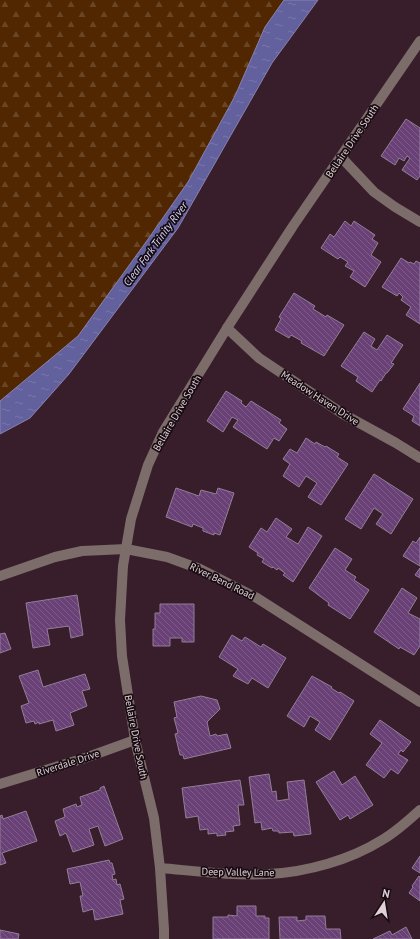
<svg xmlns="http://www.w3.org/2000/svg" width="420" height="939" viewBox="0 0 420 939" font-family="'PT Sans',sans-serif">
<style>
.forest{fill:url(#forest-firs)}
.water{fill:url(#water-ripples);stroke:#8882ae}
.building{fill:url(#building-back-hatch);stroke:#927e98}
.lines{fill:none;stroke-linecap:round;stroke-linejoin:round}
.minor{stroke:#7c6c6a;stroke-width:10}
.labels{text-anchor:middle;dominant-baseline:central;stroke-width:3.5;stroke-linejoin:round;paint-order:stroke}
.street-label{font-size:10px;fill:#e2d0d7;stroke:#170c11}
.water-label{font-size:11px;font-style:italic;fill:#d8d9fe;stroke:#170c11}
</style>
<defs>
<pattern id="forest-firs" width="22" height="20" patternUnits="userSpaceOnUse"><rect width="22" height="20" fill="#502700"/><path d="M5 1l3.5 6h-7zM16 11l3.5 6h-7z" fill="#694524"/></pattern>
<pattern id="water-ripples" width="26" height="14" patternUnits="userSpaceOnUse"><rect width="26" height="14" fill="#62609d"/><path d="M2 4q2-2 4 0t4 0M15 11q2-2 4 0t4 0" fill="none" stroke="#7876aa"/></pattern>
<pattern id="building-back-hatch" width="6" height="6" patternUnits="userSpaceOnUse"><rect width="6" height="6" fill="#694176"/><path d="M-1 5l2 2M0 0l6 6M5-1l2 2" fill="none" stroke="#7e5b89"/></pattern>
</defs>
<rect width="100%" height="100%" fill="#381d2a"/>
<!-- forest -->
<path class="forest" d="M0,0h284l-19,27 -30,69 -47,86 -42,60 -68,94 -78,65z"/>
<!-- water -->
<path class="water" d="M284,0h34l-46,63 -94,165 -109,146 -39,44 -30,16v-33l78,-65 68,-94 42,-60 47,-86 30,-69z"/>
<!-- building -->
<g class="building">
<path d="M406,119l14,9v48l-3,4 -15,-10 8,-12 -3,-2 -3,5 -5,-3 -4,7 -14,-9z"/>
<path d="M345,221l6,5 3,-5 21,14 -3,4 6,4 -7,12 10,7 -16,25 -15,-10 4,-6 -9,-5 3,-4 -8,-5 -2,2 -17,-11 9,-14 4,3z"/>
<path d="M401,258l8,5 1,-1 4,2 2,-3 4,2v61l-14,-9 5,-8 -10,-7 2,-3 -4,-4 -2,3 -15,-9z"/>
<path d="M294,293l21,13 -2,3 13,8 1,-2 17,10 -20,31 -23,-13 1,-2 -11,-6 -2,3 -14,-8 6,-11 -2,-2z"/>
<path d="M364,332l11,7 -4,7 6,4 10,-15 16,10 -12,18 3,1 -7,9h-1l-5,8 -1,-1 -8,12 -16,-11 2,-4 -17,-11z"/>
<path d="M420,383v43l-8,-5 2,-5 -11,-7z"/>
<path d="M226,391l16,10 -1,2 5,4 5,-6 30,19 -2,3 8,6 -8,12 -5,-3 -7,11 -34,-22 5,-7 -6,-3 -9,15 -16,-11z"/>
<path d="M306,438l9,6 1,-2 9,5 1,-1 13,8 -2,3 11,7 -27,41 -13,-8 9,-14 -11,-7 -7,11 -16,-11 7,-12 -7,-5 7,-10 7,4z"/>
<path d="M374,474l39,25 -22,35 -15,-10 7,-10 -9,-6 -13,21 -16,-10z"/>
<path d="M176,488l23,8 2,-6 15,4 2,-6 16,5 -14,42 -6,-2v2l-11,-4v-3l-10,-4 -1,3 -26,-10z"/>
<path d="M276,518l16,11 -6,8 12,7 10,-17 14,9 -29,46 -10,-7 2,-2 -7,-5 -1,2 -4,-3 -1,1 -10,-6 2,-3 -7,-4 1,-2 -9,-6 12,-19 6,4z"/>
<path d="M420,537v29l-17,-10 10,-15 3,2z"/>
<path d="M335,548l17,11 -7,11 11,7 -2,3 15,10 -19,29 -22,-14 1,-2 -20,-15z"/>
<path d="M420,568v10l-5,-3z"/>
<path d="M402,588l15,10 -9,15 12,6v27l-6,9 -14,-8 -1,2 -25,-17z"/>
<path d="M77,595l6,40 -12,3 -2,-12 -22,3 3,16 -17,3 -7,-45z"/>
<path d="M160,604h34v38h-12v-4h-12v8h-17v-17h2v-16h5z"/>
<path d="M5,633l6,16 -11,4v-19z"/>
<path d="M232,635l10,6 3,-4 16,10 2,-3 23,14 -18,30 -16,-10 -4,6 -15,-8 5,-7 -19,-12z"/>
<path d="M38,670l5,17 42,-13 5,15 -8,2 5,15 -17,7 4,12 -18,6 -3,-11 -14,4v-2l-4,2 -1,-3 -8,2 -5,-17 8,-3 -10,-27z"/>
<path d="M312,676l20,11 -1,1 8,5 1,-1 14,9 -24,39 -15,-10 5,-8 -10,-6 -6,11 -17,-11z"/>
<path d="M201,696l16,4 3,9 -13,13 3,14 6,-2 1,2 10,-2 4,14 -47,11 -1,-4h-3l-5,-21 3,-1 -4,-15 3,-1 -3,-15z"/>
<path d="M380,720l31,22 -8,10 -2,-2 -3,4 10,6 -10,14 -7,-5 -7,9 -18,-13 16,-22 -12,-9z"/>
<path d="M334,771l8,14 13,-9 18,29 -23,14 -2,-4 -8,5 -24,-38z"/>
<path d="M269,774l3,18 4,-1 1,10 12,-2 -2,-17 17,-2 7,54 -17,2 -1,-4 -14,1 -1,-2h-5l-1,-3 -10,2 -1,-8 -6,1 -6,-46z"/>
<path d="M240,780l4,25h-6l2,20 -7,1 1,5 -9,1 1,3 -9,1v-3l-9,1v-5l-8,1 -2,-14 -12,2 -4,-30z"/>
<path d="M104,786l19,53 -18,7 -7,-20 -9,3 5,16 -21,7 -7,-19 -6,3 -5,-15 10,-4 -2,-8 13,-5 1,3 5,-2 -2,-8 20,-7v-2z"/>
<path d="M26,811l11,30 -35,12 4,10 -6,2v-49l2,-1 1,4z"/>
<path d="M420,856v17l-8,-5z"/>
<path d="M109,860l1,3h2l3,11 -3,1 1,5 3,-1 1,6 3,-1 4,15 -4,1 3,14 -28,6 -2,-11 -10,3 -3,-16h3l-3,-14 -10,2 -3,-15z"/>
<path d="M419,876l1,1v24l-11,-8 4,-6 -1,-1z"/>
<path d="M237,906h19v10h9v2h4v21h-56v-22h15v-2l9,1z"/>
<path d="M306,916h19l1,13h14l1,10h-61l-1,-22h18v4l9,-1z"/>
<path d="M406,927l6,12h-39l17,-8 2,4z"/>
<path d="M0,930l19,4 -1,5h-18z"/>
</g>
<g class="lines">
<!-- minor -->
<g class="minor">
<path d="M341,157l33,35 21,15 25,15"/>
<path d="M227,328l32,30 84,56 53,29 24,15"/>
<path d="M0,576l55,-19 27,-6 44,-2 41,8 33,12 57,29 163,104"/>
<path d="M0,784l85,-26 50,-18"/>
<path d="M160,868c36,3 73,8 109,6 38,-2 81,-14 113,-34 14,-8 26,-19 38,-30"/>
<path d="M164,939v-10l-4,-61 -6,-50 -19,-78 -13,-84 -2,-36 3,-54 8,-47 17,-54 15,-33 64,-104 66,-102 127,-185"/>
</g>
</g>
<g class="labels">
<!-- street labels -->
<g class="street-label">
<text transform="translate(352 141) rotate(-56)">Bellaire Drive South</text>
<text transform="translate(320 398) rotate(33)">Meadow Haven Drive</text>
<text transform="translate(177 413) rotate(-60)">Bellaire Drive South</text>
<text transform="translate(222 581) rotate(26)">River Bend Road</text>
<text transform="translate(136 737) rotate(79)">Bellaire Drive South</text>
<text transform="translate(68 763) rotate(-18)">Riverdale Drive</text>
<text transform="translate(238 872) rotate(1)">Deep Valley Lane</text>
</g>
<!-- water labels -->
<g class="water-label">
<text transform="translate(155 244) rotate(-54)">Clear Fork Trinity River</text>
</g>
</g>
<!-- north arrow -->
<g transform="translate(384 903) rotate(12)" stroke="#170c11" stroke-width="3" paint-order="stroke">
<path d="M0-3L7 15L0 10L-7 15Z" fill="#e2d0d7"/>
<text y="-6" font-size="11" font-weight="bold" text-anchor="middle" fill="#e2d0d7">N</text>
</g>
</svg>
